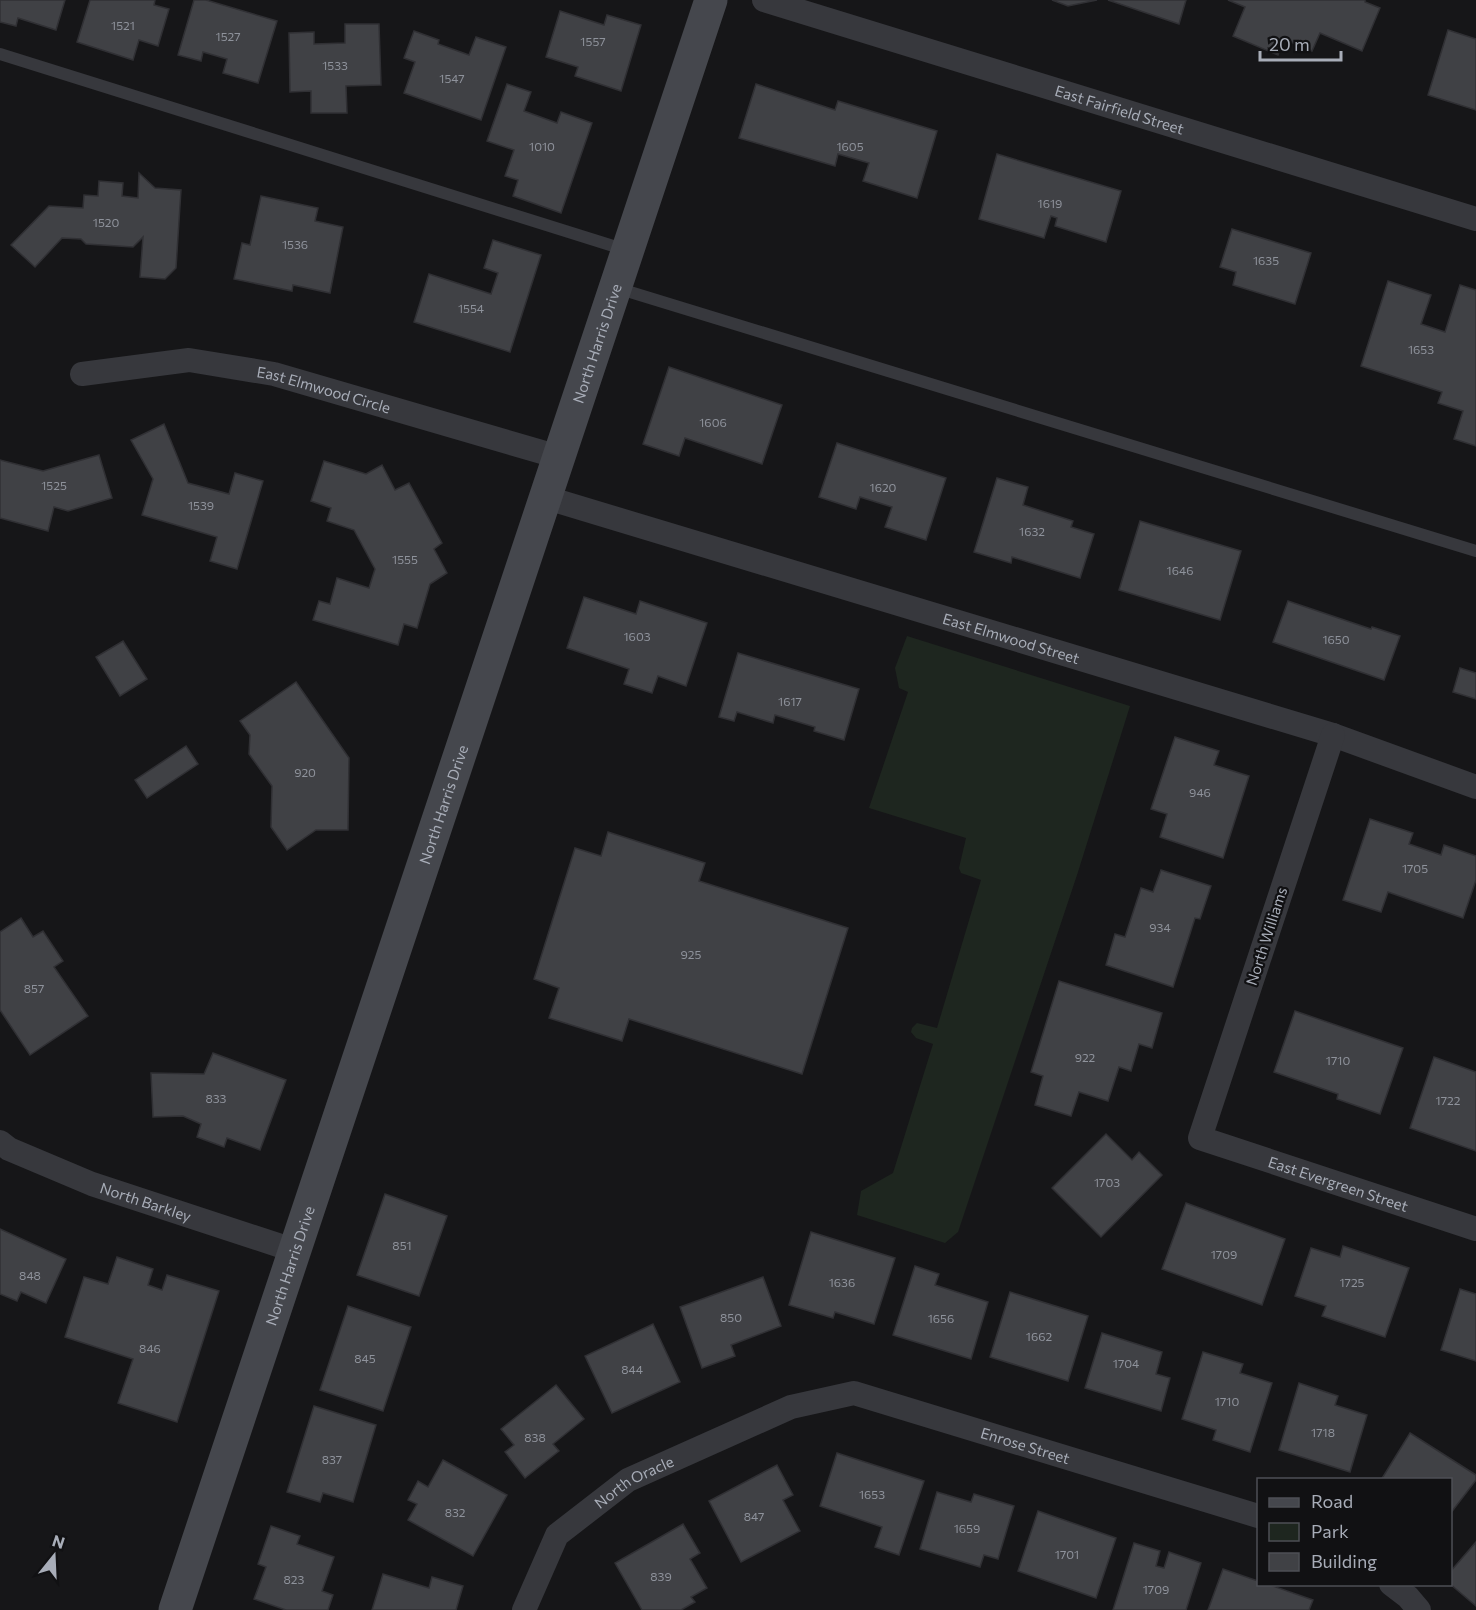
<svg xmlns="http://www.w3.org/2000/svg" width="1476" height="1610" viewBox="0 0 1476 1610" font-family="Commissioner,sans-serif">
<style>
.green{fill:#1e261f}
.building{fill:#404145;stroke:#303034;stroke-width:1.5}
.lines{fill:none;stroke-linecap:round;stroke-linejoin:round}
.lane{stroke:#37383d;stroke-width:12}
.street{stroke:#37383d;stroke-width:24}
.secondary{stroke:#45474d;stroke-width:33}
.labels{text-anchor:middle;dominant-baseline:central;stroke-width:4.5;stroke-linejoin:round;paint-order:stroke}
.number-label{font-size:12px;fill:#8e929b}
.street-label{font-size:15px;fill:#a8adb8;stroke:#111113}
</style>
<rect width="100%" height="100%" fill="#161618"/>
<!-- green -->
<path class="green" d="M907,636l223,70 -52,166 -120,360 -13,11 -88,-28 4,-24 32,-18 40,-129 -17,-6 -5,-6 1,-4 5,-5 20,5 44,-148 -20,-7 -2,-5 7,-30 -97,-30 39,-116 -9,-4 -4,-20z"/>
<!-- building -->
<g class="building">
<path d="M0,0h65l-9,30 -38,-12 -2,8 -16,-4z"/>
<path d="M90,0h65l-1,5 15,4 -11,37 -19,-6 -6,20 -56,-18z"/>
<path d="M194,0h12l71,21 -19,62 -35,-10 4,-14 -24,-7 -2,9 -23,-6z"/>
<path d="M1052,0h45l-29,6z"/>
<path d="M1108,0h78l-7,24z"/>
<path d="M1228,0h137v2l15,6 -18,43 -42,-18 -8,18 -28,-12 -6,16 -45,-19 12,-29z"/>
<path d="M560,11l44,14 3,-10 34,10 -20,66 -46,-15 3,-9 -32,-10z"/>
<path d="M345,24h34l2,61 -35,1 1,27h-36v-22l-21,1 -1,-59 25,-1v12l31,-1z"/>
<path d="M1448,30l28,9v71l-48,-15z"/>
<path d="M414,31l25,9 -1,4 31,11 7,-18 30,10 -25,73 -77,-27 11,-31 -11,-4z"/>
<path d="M507,84l24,8 -7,19 33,12 4,-11 31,11 -31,90 -48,-17 5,-16 -13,-4 9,-26 -27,-9z"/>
<path d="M756,84l79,26 3,-9 99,30 -20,67 -54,-17 6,-18 -31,-9 -3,12 -96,-28z"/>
<path d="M997,154l124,37 -15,51 -51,-16 2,-8 -6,-2 -7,22 -65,-19z"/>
<path d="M139,173l16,15 26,2 -5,78 -11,11 -25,-2 3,-40 -10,10 -47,-3 -5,-5 -19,-1 -27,29 -24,-22 38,-39 34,2 1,-13 14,1 1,-15 24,2 -1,13 16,2z"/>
<path d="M261,196l57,12 -3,13 28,6 -13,66 -37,-8 -1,6 -58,-12 8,-36 8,2z"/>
<path d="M1232,229l79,24 -16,51 -62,-19 3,-13 -16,-5z"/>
<path d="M493,240l48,15 -31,97 -96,-30 15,-48 62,20 7,-21 -14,-5z"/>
<path d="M1388,281l43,14 -10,29 24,8 15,-47 16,5v156l-22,-7 9,-28 -25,-8 4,-11 -81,-26z"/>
<path d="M669,367l113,38 -20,59 -77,-26 -6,18 -36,-12z"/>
<path d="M164,424l24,59 41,11 6,-21 28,8 -26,88 -27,-8 7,-24 -75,-22 11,-36 -22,-39z"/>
<path d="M837,443l109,35 -20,62 -41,-13 7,-20 -32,-10 -4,12 -37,-12z"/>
<path d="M99,455l13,43 -44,13 -14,-4 -6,24 -48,-13v-58l43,11z"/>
<path d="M324,461l42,13 16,-9 13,25 14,-7 33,60 -8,6 13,24 -17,11 -13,44 -13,-4 -6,21 -85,-25 6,-19 11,3 7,-26 32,10 6,-19 -21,-39 -27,-9 4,-13 -20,-7z"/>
<path d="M997,478l31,9 -5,18 50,16 -2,6 23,7 -14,44 -68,-21 -1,6 -37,-11z"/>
<path d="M1140,521l101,30 -21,69 -101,-30z"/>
<path d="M584,597l52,17 4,-13 67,22 -21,63 -28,-10 -6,17 -28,-9 5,-15 -62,-21z"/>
<path d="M1288,601l83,28 1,-2 28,9 -16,44 -111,-38z"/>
<path d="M123,641l24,38 -27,17 -24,-39z"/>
<path d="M738,653l121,36 -15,51 -30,-9 1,-4 -40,-12 -2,8 -36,-11 -3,9 -15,-4z"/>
<path d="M1460,668l16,5v26l-23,-7z"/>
<path d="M296,682l53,76 -1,72h-32l-29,20 -16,-23 1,-41 -23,-32 1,-19 -10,-14z"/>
<path d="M1175,737l44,14 -5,14 35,11 -26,82 -63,-21 7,-23 -16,-5z"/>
<path d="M186,746l12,18 -51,34 -12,-18z"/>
<path d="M1370,819l43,14 -4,11 32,11 3,-10 32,11v24l-13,38 -75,-26 -7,20 -38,-12z"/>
<path d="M608,832l97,31 -6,18 149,47 -46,146 -173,-55 -7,22 -73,-23 10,-30 -25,-9 41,-131 26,8z"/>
<path d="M1161,870l50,16 -11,33 -5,-1 -22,69 -67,-22 9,-31 10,3 16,-49 12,4z"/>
<path d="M21,918l12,19 10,-6 20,30 -9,6 34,49 -58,39 -30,-45v-78z"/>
<path d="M1059,981l103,32 -10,35 -13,-4 -8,27 -12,-4 -11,34 -29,-9 -8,24 -36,-11 8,-29 -12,-4z"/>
<path d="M1295,1011l108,37 -23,66 -43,-15 1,-5 -64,-22z"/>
<path d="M213,1053l73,27 -26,70 -33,-12 -3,9 -27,-10 4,-13 -18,-8 -30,1 -2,-44 53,1z"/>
<path d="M1434,1057l42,15v79l-66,-23z"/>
<path d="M1106,1134l26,26 7,-8 23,23 -61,62 -49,-49z"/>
<path d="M385,1194l62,22 -28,80 -62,-21z"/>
<path d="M1186,1203l99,36 -23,66 -100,-36z"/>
<path d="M0,1229l66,30 -20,44 -25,-11 -4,9 -17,-7z"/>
<path d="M811,1232l84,26 -21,66 -39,-12 -2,6 -44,-13z"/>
<path d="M1343,1246l66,22 -24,69 -63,-21 4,-10 -31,-10 16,-48 29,9z"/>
<path d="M117,1257l36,12 -5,16 14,5 5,-15 52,16 -42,131 -59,-19 15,-44 -68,-22 19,-60 24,7z"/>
<path d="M915,1266l24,8 -4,11 53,17 -17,57 -78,-24z"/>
<path d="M763,1277l18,49 -50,19 4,11 -33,12 -22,-61z"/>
<path d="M1460,1289l16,5v67l-35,-11z"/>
<path d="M1010,1292l78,24 -20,65 -78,-24z"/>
<path d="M348,1306l63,21 -28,84 -63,-21z"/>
<path d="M653,1324l27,58 -68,31 -27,-57z"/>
<path d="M1102,1333l60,19 -6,22 14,4 -9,33 -76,-23z"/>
<path d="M1203,1352l40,12 -3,9 32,10 -22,69 -37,-12 3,-10 -34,-11z"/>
<path d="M1299,1383l39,13 -3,9 32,10 -17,57 -71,-22z"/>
<path d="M556,1385l28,34 -31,25 6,7 -34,27 -20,-26 9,-7 -13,-16z"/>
<path d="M314,1406l62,19 -23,77 -30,-9 -3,9 -33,-10z"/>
<path d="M1410,1433l66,42v5l-26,34v-34h-69z"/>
<path d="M837,1453l87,28 -25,74 -24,-8 7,-20 -62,-21z"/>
<path d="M443,1460l64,35 -34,61 -65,-36 9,-16 -9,-4 10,-19 10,6z"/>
<path d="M777,1465l16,30 -10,5 17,31 -59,31 -32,-61z"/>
<path d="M937,1492l34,10 3,-8 40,12 -16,53 -14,-4 -4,12 -60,-18z"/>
<path d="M1038,1511l78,27 -20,60 -78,-27z"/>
<path d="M683,1524l17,29 -10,6 17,29 -16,9 4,5 -14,8h-39l-27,-47z"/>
<path d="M271,1526l29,10 -3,8 37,13 -12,34 11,4 -5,15h-42l-32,-11 12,-32 -8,-3z"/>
<path d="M1476,1542v64l-26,-22v-12z"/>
<path d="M1134,1543l26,8 -4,15 8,2 5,-16 32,11 -15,47h-73z"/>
<path d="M1223,1569l35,12v3h9l46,16 -4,10h-101z"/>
<path d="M383,1574l46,14 3,-11 31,9 -7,24h-84z"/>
</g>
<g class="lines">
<!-- lane -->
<g class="lane">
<path d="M0,54l626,196"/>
<path d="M617,288l859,263"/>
</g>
<!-- street -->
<g class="street">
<path id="s1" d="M764,0l712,219"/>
<path id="s2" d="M82,374l107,-14 85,14 285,83"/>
<path id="s3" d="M544,497l789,238 143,52"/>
<path id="s4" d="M1333,735l-133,403 276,91"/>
<path id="s5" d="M0,1142l9,7 83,35 204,67"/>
<path d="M1391,1584l17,13 11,13"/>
<path id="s6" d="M524,1610l33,-75 71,-55 163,-73 63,-14 404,123"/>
</g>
<!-- secondary -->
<path class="secondary" id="s7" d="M175,1610l536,-1610"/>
</g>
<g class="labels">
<!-- number labels -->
<g class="number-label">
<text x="123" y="25">1521</text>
<text x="228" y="36">1527</text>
<text x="593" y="41">1557</text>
<text x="335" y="65">1533</text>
<text x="452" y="78">1547</text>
<text x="542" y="146">1010</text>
<text x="850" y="146">1605</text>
<text x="1050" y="203">1619</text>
<text x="106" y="222">1520</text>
<text x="295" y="244">1536</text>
<text x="1266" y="260">1635</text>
<text x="471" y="308">1554</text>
<text x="1421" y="349">1653</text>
<text x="713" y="422">1606</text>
<text x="54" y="485">1525</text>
<text x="883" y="487">1620</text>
<text x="201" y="505">1539</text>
<text x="1032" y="531">1632</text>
<text x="405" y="559">1555</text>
<text x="1180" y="570">1646</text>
<text x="637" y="636">1603</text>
<text x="1336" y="639">1650</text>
<text x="790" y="701">1617</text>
<text x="305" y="772">920</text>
<text x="1200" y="792">946</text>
<text x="1415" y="868">1705</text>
<text x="1160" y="927">934</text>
<text x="691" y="954">925</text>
<text x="34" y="988">857</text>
<text x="1085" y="1057">922</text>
<text x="1338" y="1060">1710</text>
<text x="216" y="1098">833</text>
<text x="1448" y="1100">1722</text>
<text x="1107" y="1182">1703</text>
<text x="402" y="1245">851</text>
<text x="1224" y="1254">1709</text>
<text x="30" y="1275">848</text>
<text x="842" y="1282">1636</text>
<text x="1352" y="1282">1725</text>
<text x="731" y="1317">850</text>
<text x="941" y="1318">1656</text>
<text x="1039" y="1336">1662</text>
<text x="150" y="1348">846</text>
<text x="365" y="1358">845</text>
<text x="1126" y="1363">1704</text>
<text x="632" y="1369">844</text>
<text x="1227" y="1401">1710</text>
<text x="1323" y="1432">1718</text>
<text x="535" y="1437">838</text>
<text x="332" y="1459">837</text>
<text x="872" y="1494">1653</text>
<text x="455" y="1512">832</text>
<text x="754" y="1516">847</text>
<text x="967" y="1528">1659</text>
<text x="1067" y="1554">1701</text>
<text x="661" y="1576">839</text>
<text x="294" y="1579">823</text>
<text x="1156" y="1589">1709</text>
</g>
<!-- street labels -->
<g class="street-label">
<text stroke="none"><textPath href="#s1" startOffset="372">East Fairfield Street</textPath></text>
<text stroke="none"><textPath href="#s7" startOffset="1335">North Harris Drive</textPath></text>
<text stroke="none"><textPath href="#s2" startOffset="246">East Elmwood Circle</textPath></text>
<text stroke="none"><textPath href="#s3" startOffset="488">East Elmwood Street</textPath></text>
<text stroke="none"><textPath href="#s7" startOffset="849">North Harris Drive</textPath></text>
<text transform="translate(1266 936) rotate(-72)">North Williams</text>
<text stroke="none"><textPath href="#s4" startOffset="570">East Evergreen Street</textPath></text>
<text stroke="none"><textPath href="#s5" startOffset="158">North Barkley</textPath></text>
<text stroke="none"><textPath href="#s7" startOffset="363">North Harris Drive</textPath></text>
<text stroke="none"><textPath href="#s6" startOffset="594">Enrose Street</textPath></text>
<text stroke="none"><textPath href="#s6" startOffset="176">North Oracle</textPath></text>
</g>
</g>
<!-- legend -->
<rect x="1257" y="1478" width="195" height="108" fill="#111113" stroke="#4d4f55" stroke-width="1.5"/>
<rect x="1269" y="1498" width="30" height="9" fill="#45474d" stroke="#4d4f55" stroke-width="1.5"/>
<text x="1311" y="1508" font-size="18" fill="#a8adb8">Road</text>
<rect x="1269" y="1523" width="30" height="18" fill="#1e261f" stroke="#4d4f55" stroke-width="1.5"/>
<text x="1311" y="1538" font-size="18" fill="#a8adb8">Park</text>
<rect x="1269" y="1553" width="30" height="18" fill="#404145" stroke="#4d4f55" stroke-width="1.5"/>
<text x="1311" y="1568" font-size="18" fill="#a8adb8">Building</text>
<!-- north arrow -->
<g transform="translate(54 1556) rotate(18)" stroke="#111113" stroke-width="4.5" paint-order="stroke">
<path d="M0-4.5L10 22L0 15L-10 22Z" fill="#a8adb8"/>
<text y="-9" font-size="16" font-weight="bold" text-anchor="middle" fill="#a8adb8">N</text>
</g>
<!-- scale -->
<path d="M1260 51v9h81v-9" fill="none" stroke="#a8adb8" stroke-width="3"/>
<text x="1269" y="51" font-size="18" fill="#a8adb8" stroke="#111113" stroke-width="4.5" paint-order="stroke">20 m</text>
</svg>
